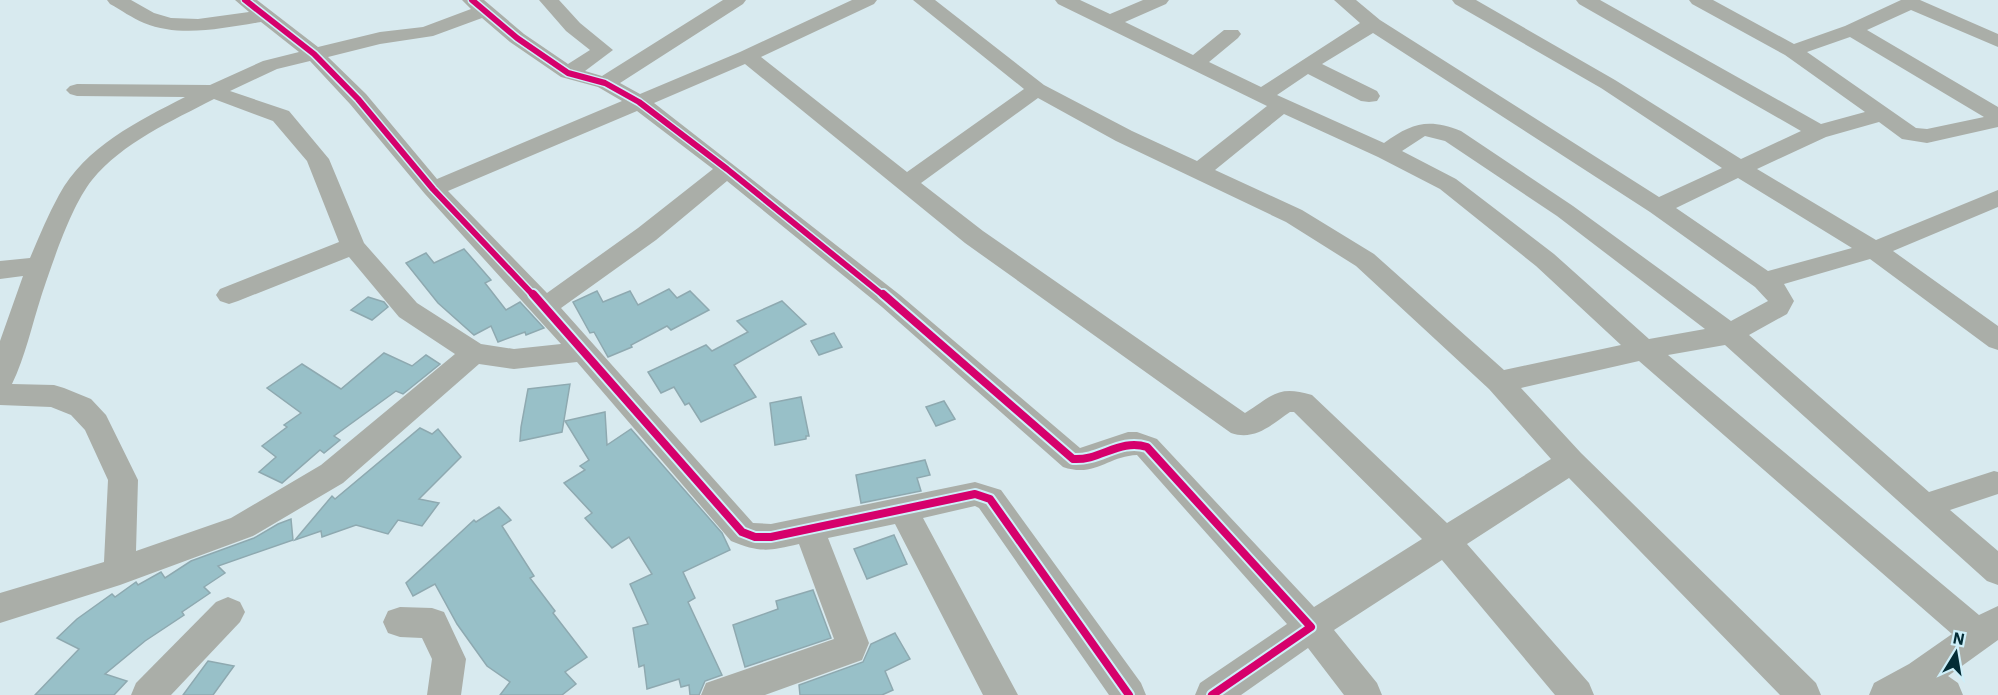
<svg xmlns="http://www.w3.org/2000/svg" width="1998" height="695" viewBox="0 0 1998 695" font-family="'IBM Plex Sans',sans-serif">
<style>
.building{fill:#98c0c8;stroke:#8ea9b0;stroke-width:1.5}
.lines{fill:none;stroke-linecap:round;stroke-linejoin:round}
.minor{fill:#aaaea8;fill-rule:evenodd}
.cycleway-far1-casing{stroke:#ceeff9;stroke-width:9}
.cycleway-casing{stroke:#ceeff9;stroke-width:12}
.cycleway-far1{stroke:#d6006c;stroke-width:6}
.cycleway{stroke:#d6006c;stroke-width:8}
</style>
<rect width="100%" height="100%" fill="#d8eaef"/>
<!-- building -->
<g class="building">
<path d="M464,249l27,31 -6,3 21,27 14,-8 24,26 -18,7 -1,-3 -27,10 -7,-16 -17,9 -36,-32 -32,-40 20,-10 8,10z"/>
<path d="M669,289l8,9 13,-7 19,19 -38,20 -4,-4 -36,19 1,2 -24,10 -14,-25 -4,1 -17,-31 24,-11 6,11 27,-11 8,14z"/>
<path d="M368,297l16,5 4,5 -16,13 -21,-10z"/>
<path d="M782,301l24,23 -72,41 22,32 -55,25 -12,-19 -4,2 -11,-18 -13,6 -13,-21 58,-27 6,6 36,-19 -11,-11z"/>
<path d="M834,333l8,14 -23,8 -8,-14z"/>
<path d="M384,353l28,13 14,-11 14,9 -37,30 -7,-3 -62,45 6,4 -16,13 -4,-3 -38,33 -23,-11 17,-15 -14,-11 25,-19 -3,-2 17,-12 -34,-25 35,-24 39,25z"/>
<path d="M570,384l-8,48 -42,9 1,-14 7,-38z"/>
<path d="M801,397l8,39h-3v3l-31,6 -5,-42z"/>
<path d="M944,401l11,18 -19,7 -10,-19z"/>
<path d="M605,412l2,33 24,-16 91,104 8,17 -47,22 12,26 -7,4 34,73 -17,6 -6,14h-9l-1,-10 -8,2 -2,-8 -32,10 -3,-24 -5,2 -6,-39 15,-4 -18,-40 22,-10 -23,-37 -17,11 -27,-30 7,-5 -28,-30 21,-13 -5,-4 9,-6 -24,-39z"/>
<path d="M420,428l12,6 6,-5 23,28 -42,42 20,4 -17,23 -24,-6 -10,14 -32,-9 -34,12 -1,-6 -26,9 37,-44 3,3z"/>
<path d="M925,460l5,15 -13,3 4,13 -60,12 -5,-28z"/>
<path d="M499,507l12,13 -9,6 32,50 -4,2 25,33 -2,2 34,44 -22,15 11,12 -14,11h-62l10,-13 -23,-16 -30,-42 -22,-40 -22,12 -7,-13 68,-63 2,2z"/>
<path d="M291,519l2,21 -75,26 7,7 -21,14 6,6 -28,19 2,3 -39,26 -40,33 22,7 -13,14h-79l44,-46 -22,-11 20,-19 35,-25 3,3 21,-15 2,3 23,-13 4,6 26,-17 63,-23 24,-14z"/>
<path d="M894,535l13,29 -40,15 -13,-30z"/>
<path d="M813,590l18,48 -86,29 -12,-42 45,-16 -2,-8z"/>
<path d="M895,633l15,26 -25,12 8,19 -11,5h-82l-1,-10 64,-23 8,-18z"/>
<path d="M208,661l26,5 -21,29h-30z"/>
</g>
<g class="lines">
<!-- minor -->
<g class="minor">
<path d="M107,0h24l23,13 17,5 27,1 51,-7 -14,-12h22l61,47 62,-15 43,-5 48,-18 -9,-9h22l40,34 44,30 22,-14 -24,-19 -27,-31h20l21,23 33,27 -28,21 17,5 121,-76h23l-3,4 -123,79 20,11 100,-42 112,-52h25l-3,4 -113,53 146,115 117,-83 -111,-89h22l109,85 88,46 65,30 70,-55 -209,-102 -3,-4h25l30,14 33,-14h26l-3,4 -41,18 68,33 31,-25h14l3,4 -3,4 -29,24 52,25 99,-64 -26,-23h22l24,20 279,177 63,-29 -121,-80 -146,-84 -3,-4h24l139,80 126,79 60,-28 -222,-127 -3,-4h24l221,124 44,-12 -80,-57 -93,-51 -3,-4h24l81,44 51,-18 56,-26h19l78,34v13l-87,-37 -44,20 131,77v20l-71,16 -25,-4 -23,-17 -53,15 -69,32 119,71 122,-50v17l-105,44 105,75v24l-9,-3 -119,-88 -86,25 10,17 -7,13 -38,21 180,157 65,-21 4,1v22l-48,16 48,41v34l-11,-4 -262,-236 -57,10 311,260 19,-9v34l-50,36 10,7 5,12h-94l5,-12 35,-19 43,-30 -313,-273 -118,27 60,65 235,230 5,12h-41l-211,-217 -102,66 122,139 5,12h-39l-113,-135 -108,70 43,53 5,12h-38l-36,-47 -67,47h-46l5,-12 87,-59 -150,-169c-29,1 -42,23 -74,12l-181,-160 -155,-126 -71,59 -95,68 192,215 18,1 204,-42 26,8 140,193 5,12h-37l-130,-187 -4,-2 -52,12 95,177h-35l-88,-171 -67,14 41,105 -7,17 -97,35h-64l5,-12 128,-44 -35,-95c-30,7 -39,9 -68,-3l-154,-179 -63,7 -35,-5 -136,119 -90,53 -133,49 -120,38v-30l104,-31 4,-82 -23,-50 -14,-15 -20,-8 -51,-2v-64l23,-65 -23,3v-18l30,-3c9,-21 18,-43 29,-63 26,-48 79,-74 126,-98l-108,-1 -7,-2 -4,-4 4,-4 7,-2 133,1 53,-24 36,-9 -38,-30c-38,6 -80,16 -117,1 -12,-5 -23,-13 -34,-19zM482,18l28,24 51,35 37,10 24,14 -185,78 -71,-85 -38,-37 52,-13 53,-8zM1373,33l277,179 105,75 13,14 -37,20 -158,-115 -112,-75c-33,-13 -49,-8 -77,12l-107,-48 31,-21 53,27 8,1 8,-1 3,-5 -3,-5 -55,-27zM1850,37l134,80 -57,12 -11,-1 -109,-76zM310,61l40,43 75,90 136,150 -47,5 -33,-5 -64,-41 -53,-60 -35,-84 -40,-48 -59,-20 47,-22zM745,64l220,179 266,190c24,8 40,-8 59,-21h4l128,127 -108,68 -157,-168 -20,-7h-9l-48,16 -180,-153 -246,-192zM1038,98l78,43 170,81 70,44 133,123 62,70 -104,64 -135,-128c-34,-10 -39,0 -67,18l-262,-182 -62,-48zM214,99l59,22 34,40 32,81 -119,47 -4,6 4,6 9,3 9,-3 111,-44 50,60 56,37 -134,111 -90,53 -95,33 2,-71 -32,-65 -15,-16 -27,-11 -10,-3 -42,-1c13,-27 20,-59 29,-87 11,-33 30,-91 51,-117 31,-38 80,-59 122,-81zM637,111l76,58 -75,59 -91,65 -99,-102zM1284,114l94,43 62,32 96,77 85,79 -117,25 -130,-116 -72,-44 -87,-40zM1425,136l20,5 112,75 148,113 -56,10 -95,-85 -98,-75 -54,-28zM1738,178l114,70 -84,23 -92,-63z"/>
<path d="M228,597l12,5 5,10 -5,10 -69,73h-40l5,-12 80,-81z"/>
<path d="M400,607l32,1 12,4 22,47 -5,36h-34l5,-36 -10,-21 -22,-1 -12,-4 -5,-11 5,-11z"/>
</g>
<!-- cycleway-far1 casing -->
<g class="cycleway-far1-casing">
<g id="cycleway-far1">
<path d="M245,0l69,54 44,45 75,90 101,107"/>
<path d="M472,0l45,38 51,35 37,10 34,19 88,67 157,127"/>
</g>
</g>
<!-- cycleway casing -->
<g class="cycleway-casing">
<g id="cycleway">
<path d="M533,294l209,238 13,5h16l204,-43 15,5 139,196"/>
<path d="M883,294l190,165c27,2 47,-21 74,-12l164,180 -99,68"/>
</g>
</g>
<!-- cycleway-far1 -->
<use href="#cycleway-far1" class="cycleway-far1"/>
<!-- cycleway -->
<use href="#cycleway" class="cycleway"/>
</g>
<!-- north arrow -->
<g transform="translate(1956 653) rotate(11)" stroke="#ceeff9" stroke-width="4.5" paint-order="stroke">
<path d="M0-4.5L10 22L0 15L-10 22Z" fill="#032c35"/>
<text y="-9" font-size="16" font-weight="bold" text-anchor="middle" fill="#032c35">N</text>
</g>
</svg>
